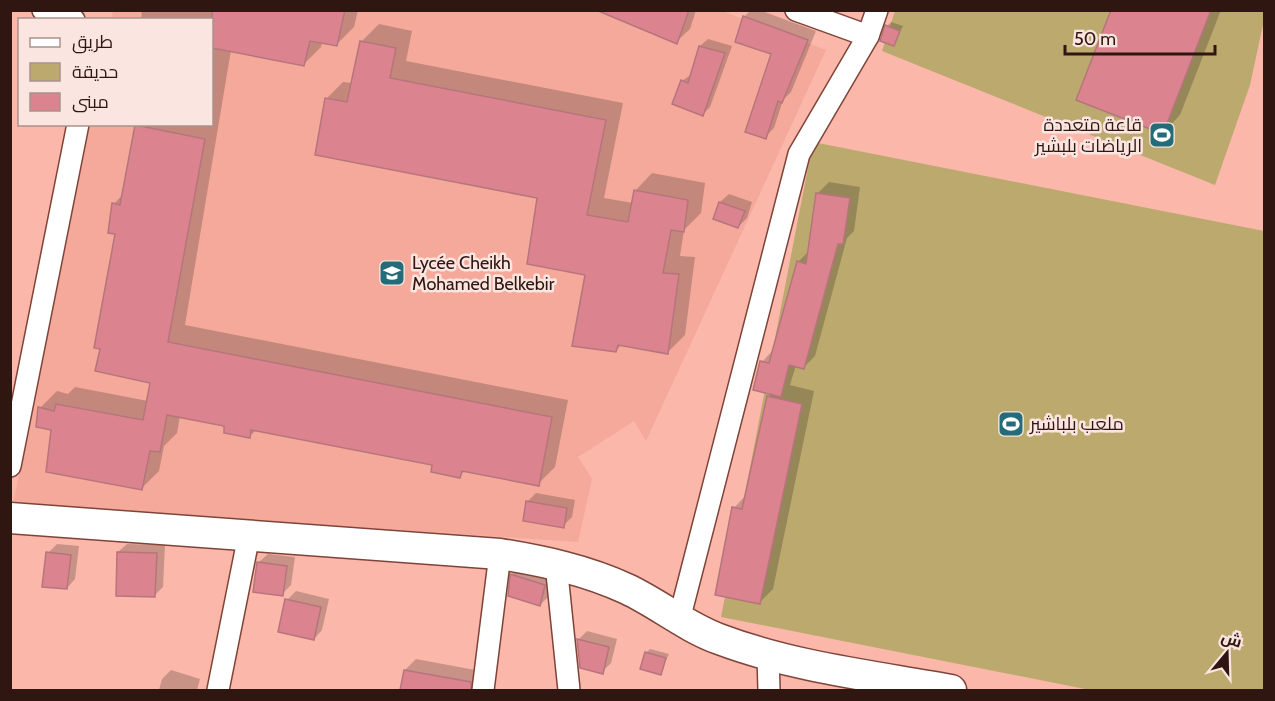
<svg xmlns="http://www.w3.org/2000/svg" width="1275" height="701" viewBox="0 0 1275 701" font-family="Cabin,Cairo,sans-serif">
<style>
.built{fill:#f4a99a}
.green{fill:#bca96e}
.shadow{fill:#0003}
.building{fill:#db848f;stroke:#b6757c;stroke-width:1.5}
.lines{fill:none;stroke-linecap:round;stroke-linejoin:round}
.street-casing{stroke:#7f4439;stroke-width:24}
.secondary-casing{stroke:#7f4439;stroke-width:33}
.street{stroke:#fff;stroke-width:21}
.secondary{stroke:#fff;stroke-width:30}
.labels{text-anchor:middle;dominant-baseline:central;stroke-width:5;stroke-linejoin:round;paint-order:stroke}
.poi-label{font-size:18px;fill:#2f1611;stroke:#fbe5e0;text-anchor:start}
</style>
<rect width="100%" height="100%" fill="#fbb7a9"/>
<!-- built -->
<path class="built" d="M113,11h609l104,39 -180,391 -12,-20 -56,36 14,22 -14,63 -565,-38 77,-379 122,-1v-104l-101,-1z"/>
<!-- green -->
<g class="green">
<path d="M895,11h369v9l-14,65 -35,100 -333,-134z"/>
<path d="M813,142l451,89v459h-174l-369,-73z"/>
</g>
<!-- shadow -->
<g class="shadow">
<path d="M142,10h216l-4,17 -17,17 -15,-2 -1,5 -17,17 -73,-14 -46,275 383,75 -13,67 -17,17 -72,-14 -7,6 -26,-12 -177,-34 -6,6 -24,-11 -46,-9 -3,17 -13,13 -5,25 -17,17 -89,-59 -13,-21 17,-17 11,3 7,-7 73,14 4,-19 -50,-34 15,-115 -3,-29 10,-11 13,-69h75v-104h-71z"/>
<path d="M598,10h98l-6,19 -14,13z"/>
<path d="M751,10h8l57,21 -25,61 -8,8 -9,28 -9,9 7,-84 -28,-36z"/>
<path d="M1112,10h109l-41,105 -17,18z"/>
<path d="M891,22l12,4 -10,19 -6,-19z"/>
<path d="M379,24l33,7 -6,30 217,42 -19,95 29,5 2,-12 17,-18 53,10 -4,30 -17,17 -4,26 15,1 -10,78 -17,17 -46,-8 -6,7 -29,-77 -48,-77 -213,-98 17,-17 9,1 9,-41z"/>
<path d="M708,39l24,7 -22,61 -7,7 -21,-33 10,-7 8,-28z"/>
<path d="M829,182l31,5 -6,44 -7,7 -32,118 -11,11 -8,-2 -6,20 24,6 -41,198 -14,14 -25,-95 12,-13 22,-98 4,-4 -10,-31 11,-12 25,-88 11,-11 8,-57z"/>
<path d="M729,194l23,8 -5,16 -9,9 -23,-9 5,-16z"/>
<path d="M536,493l39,7 -3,17 -9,9 -36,-24z"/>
<path d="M57,544l22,2 -4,33 -8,9 -19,-35z"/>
<path d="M127,544l38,1 -2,42 -9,9 -36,-44z"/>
<path d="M268,554l27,3 -4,28 -9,9 -23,-32z"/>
<path d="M521,566l32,10 -4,20 -9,9 -31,-10 3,-21z"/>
<path d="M296,591l33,8 -7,31 -8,9 -27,-39z"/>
<path d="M587,631l30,8 -6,24 -9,9 -24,-32z"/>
<path d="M650,649l19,5 -9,19 -14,-20z"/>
<path d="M416,659l59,11 -3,19 -71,1 4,-20z"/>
<path d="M171,670l29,9 -3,11h-38l3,-11z"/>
</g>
<!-- building -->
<g class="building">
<path d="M212,10h133l-8,36 -27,-5 -6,25 -92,-18z"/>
<path d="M596,10h93l-12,34z"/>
<path d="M1111,10h100l-48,124 -87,-34z"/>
<path d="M743,16l65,24 -26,63 -4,-2 -12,38 -21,-7 26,-78 -36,-12z"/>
<path d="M885,25l15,6 -6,15 -14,-5z"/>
<path d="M360,41l36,7 -6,30 216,42 -19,95 41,7 6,-32 54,10 -4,32 -13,-2 -8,43 16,1 -11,80 -50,-9 -2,7 -44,-6 13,-71 -58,-11 10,-66 -222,-43 10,-57 22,4z"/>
<path d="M699,46l26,7 -22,63 -31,-12 9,-24 7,3z"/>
<path d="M135,125l70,14 -37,203 384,75 -13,69 -77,-15 -2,7 -29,-6 1,-7 -181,-35 -1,8 -26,-5v-7l-57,-11 -7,37 -10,-1 -8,39 -96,-18 5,-42 -15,-3 2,-20 16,4 2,-7 87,16 7,-37 -55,-12 5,-22 -6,-1 21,-114 -7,-1 4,-30 8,2z"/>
<path d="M816,193l34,5 -7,46h-5l-34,125 -15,-4 -8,32 -28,-7 7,-29 9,2 28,-102 9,3z"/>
<path d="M719,202l26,9 -7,17 -25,-9z"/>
<path d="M767,396l35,8 -42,200 -45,-9 17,-88 10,2z"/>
<path d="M526,501l41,7 -3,20 -41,-7z"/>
<path d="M46,552l25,3 -4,34 -25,-2z"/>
<path d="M117,552l40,1 -2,44 -39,-1z"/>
<path d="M257,562l30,4 -4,30 -30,-4z"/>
<path d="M510,574l35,11 -5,21 -32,-10z"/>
<path d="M285,599l36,8 -7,33 -36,-8z"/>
<path d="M577,639l32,8 -6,27 -23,-6z"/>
<path d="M645,652l21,6 -5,17 -21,-6z"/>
<path d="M404,670l67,12v8h-71z"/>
</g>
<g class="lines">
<!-- street casing -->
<g class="street-casing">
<g id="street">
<path d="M43,10l31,10"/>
<path d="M796,10l72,26"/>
<path d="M10,466l68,-342"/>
<path d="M556,564l13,126"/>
<path d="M679,620l120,-466 69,-118 9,-26"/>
<path d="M768,655l1,35"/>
<path d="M218,690l31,-155"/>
<path d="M483,690l17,-136"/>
</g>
</g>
<!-- secondary casing -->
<g class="secondary-casing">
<path id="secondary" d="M10,518l490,36c43,7 86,16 127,35 32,15 59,38 92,50 74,28 155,37 232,51"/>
</g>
<!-- street -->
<use href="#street" class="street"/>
<!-- secondary -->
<use href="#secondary" class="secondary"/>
</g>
<!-- icons -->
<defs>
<g id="stadium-square" transform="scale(1.35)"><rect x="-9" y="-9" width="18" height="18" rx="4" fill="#256c79" stroke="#fbe5e0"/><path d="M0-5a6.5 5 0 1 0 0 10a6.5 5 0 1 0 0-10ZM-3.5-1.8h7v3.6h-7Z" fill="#fff"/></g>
<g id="school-square" transform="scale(1.35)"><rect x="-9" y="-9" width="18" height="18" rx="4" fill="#256c79" stroke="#fbe5e0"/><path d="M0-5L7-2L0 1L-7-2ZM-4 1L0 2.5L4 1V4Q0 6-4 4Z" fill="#fff"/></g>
</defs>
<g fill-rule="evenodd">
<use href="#stadium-square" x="1162" y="135"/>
<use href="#school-square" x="392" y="273"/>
<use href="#stadium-square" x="1011" y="424"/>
</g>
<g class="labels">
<!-- poi labels -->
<g class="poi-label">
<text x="1142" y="125" text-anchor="end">قاعة متعددة<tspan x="1142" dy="21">الرياضات بلبشير</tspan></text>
<text x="412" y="263">Lycée Cheikh<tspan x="412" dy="21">Mohamed Belkebir</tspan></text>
<text x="1030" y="424">ملعب بلباشير</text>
</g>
</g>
<!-- border -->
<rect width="1275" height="701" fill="none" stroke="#2f1611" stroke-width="24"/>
<!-- legend -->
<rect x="18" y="18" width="195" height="108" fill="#fbe5e0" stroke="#a9928d" stroke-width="1.5"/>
<rect x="30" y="38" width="30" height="9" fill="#ffffff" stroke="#a9928d" stroke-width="1.5"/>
<text x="72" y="48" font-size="18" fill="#2f1611">طريق</text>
<rect x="30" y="63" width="30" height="18" fill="#bca96e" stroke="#a9928d" stroke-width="1.5"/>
<text x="72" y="78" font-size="18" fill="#2f1611">حديقة</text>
<rect x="30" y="93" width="30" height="18" fill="#db848f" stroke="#a9928d" stroke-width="1.5"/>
<text x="72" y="108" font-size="18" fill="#2f1611">مبنى</text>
<!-- north arrow -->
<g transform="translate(1227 653) rotate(19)" stroke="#fbe5e0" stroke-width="4.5" paint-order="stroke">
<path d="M0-4.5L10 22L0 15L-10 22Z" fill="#2f1611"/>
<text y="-9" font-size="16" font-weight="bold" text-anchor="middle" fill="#2f1611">ش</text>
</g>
<!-- scale -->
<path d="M1065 45v9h150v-9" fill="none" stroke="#2f1611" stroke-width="3"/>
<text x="1074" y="45" font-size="18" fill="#2f1611" stroke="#fbe5e0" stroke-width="4.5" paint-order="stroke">50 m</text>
</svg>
